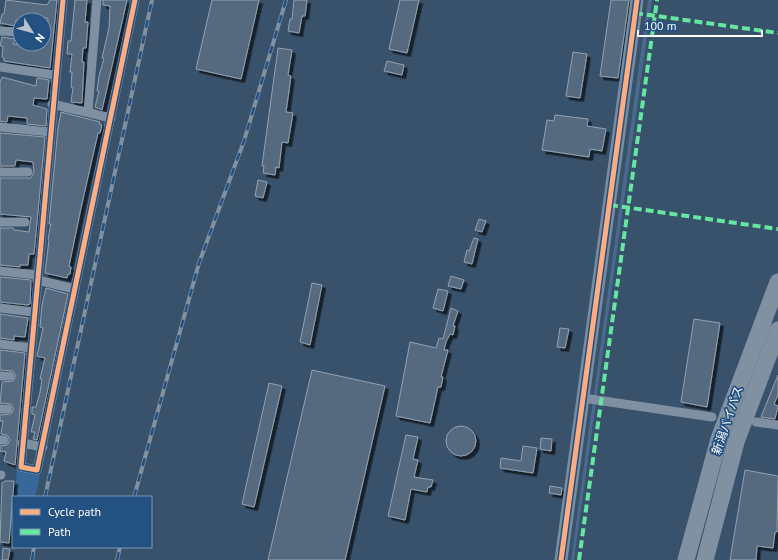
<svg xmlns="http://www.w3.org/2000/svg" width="778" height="560" viewBox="0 0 778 560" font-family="'PT Sans','Noto Sans JP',sans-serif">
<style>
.green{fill:#386899}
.water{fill:#496a8c}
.building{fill:#566a7f;stroke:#92a1b1;filter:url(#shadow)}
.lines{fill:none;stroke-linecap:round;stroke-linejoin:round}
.street{stroke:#7f90a2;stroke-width:9}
.secondary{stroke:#7a8c9f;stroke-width:13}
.highway{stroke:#8091a2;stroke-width:17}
.rail-casing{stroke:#8091a2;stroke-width:4}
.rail{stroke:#235182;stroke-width:2.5;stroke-dasharray:8;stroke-linecap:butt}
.quiet{stroke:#66e7a1;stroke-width:4;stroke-dasharray:8 4;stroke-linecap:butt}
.cycleway-casing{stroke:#235182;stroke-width:8}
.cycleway{stroke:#ffac80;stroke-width:5}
.labels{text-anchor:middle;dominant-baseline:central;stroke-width:3.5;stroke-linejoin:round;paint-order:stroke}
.street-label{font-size:12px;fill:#fff;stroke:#235182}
</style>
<defs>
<filter id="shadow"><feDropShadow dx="3.5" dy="3.5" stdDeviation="0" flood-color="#0009"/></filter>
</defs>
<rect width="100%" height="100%" fill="#39526c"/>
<!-- green -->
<path class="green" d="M17,466l24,5 -6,26h-20z"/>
<!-- water -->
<path class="water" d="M648,0h4l-78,560h-3z"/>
<!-- building -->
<g class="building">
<path d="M6,0l41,5 3,-5h7l-7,68 -46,-7v-3l-2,-1 1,-11h-3l2,-9 13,2 -2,5h17l14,3v-16h3l1,-13 -15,-2v4h-17l-1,6 -15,-3 2,-9h2z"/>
<path d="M75,0h12l-2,22h3l-2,26h-3l-1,14h2l-2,41 -11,-1 2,-14 -2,-1 1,-15h-2l2,-18h-5l1,-13h3z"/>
<path d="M103,0h24l-25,110 -7,-3 4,-16h-2l2,-15 5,-18h-2l7,-30 1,-22 -7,-1z"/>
<path d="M212,0h47l-18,79 -45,-10z"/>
<path d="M294,0h13l-2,16h-3l-3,17 -11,-2 2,-12h2z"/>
<path d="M400,0h19l-12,53 -18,-4z"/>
<path d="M611,0h18l-11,78 -18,-2z"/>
<path d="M278,48l14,2 -4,25 3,1 -5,36 7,1 -5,30 -6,-1 -3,26 -3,-1 -1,8 -12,-2 1,-7h-2z"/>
<path d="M573,52l14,2 -7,44 -14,-2z"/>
<path d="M387,61l17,4 -2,10 -18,-4z"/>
<path d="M2,77l34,9 1,-8 12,2 -2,19 -13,-1 -1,7 14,4 -1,17 -19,-2v-6l-19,-2 -1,6 -7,-1v-39z"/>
<path d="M61,112l39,10 -1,2 3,1 -2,8h-2l-17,75 -12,58 2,1 -1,7h-2l-1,4 -22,-5 4,-33 -1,-1 3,-15h-2l9,-96z"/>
<path d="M555,115l33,4 -1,7 19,3 -4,22 -12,-2 -1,8 -47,-7 5,-30 7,1z"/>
<path d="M0,133l45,4 -11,117h-5l-1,11h-8v2l-20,-2v-37h13l1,2 15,2 2,-15 -31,-3v-36h31l3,-6 -1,-10 -17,-2 -1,6h-15z"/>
<path d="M258,180l9,2 -4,16 -8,-2z"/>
<path d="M479,219l7,2 -4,11 -7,-2z"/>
<path d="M474,238l4,1 -6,25 -8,-2 3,-12 2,1z"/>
<path d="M451,276l13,4 -3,9 -13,-3z"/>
<path d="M0,277l31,3 -1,24 -2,1 -28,-3z"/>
<path d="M312,283l10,2 -12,60 -10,-3z"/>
<path d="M46,288l22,6 -31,146 -4,-1 2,-7h-4l4,-17 -3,-1v-7h4l4,-15 2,-13h-2l5,-21 -8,-2 6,-28 -3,-1 2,-22z"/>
<path d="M438,289l10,2 -5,20 -10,-3z"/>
<path d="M451,308l7,3 -5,15h2l-2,9 -3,-1 -4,8 -2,8h4l-7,27h2l-2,10h-3l-8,36 -34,-7 14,-74 26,6 3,-10 4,1z"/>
<path d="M0,314l28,4 -3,19 -11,-1v4l-14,-2z"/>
<path d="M694,319l26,4 -13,84 -26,-5z"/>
<path d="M560,328l9,1 -4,19 -8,-1z"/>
<path d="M0,350l25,3 -10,112 -11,-4 2,-9 -6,-1v-5l7,-1 3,-5 -3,-5 -6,-1 2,-13h-3v-6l11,-1 3,-5 -3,-5 -11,-1 2,-21 11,-1 3,-5 -3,-5 -13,-1z"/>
<path d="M312,370l73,16 -40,174h-77z"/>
<path d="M778,375v20l-4,9 4,2 -3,13 -14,-2z"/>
<path d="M269,383l13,3 -28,121 -12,-3z"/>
<circle cx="461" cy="441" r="15"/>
<path d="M406,435l12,2 -5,22 5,1 -4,17 19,3 -2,7h-3l-1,5 -16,-3 -6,31 -17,-4z"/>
<path d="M541,438l11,1 -1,12 -11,-2z"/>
<path d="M523,446l14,2 -4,25 -33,-5 1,-10 20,3z"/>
<path d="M745,470l33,6 -1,56h-2l-2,16 -16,-2 -1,14h-26z"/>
<path d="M5,481h9l-5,62 -9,-1 2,-59z"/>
<path d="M550,486l12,2 -1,7 -12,-2z"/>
<path d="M3,548l7,1 -2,11h-6z"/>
</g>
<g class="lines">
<!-- street -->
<g class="street">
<path d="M63,0l-42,467 16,3 98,-470"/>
<path d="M0,31l20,1"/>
<path d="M0,67l55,8"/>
<path d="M52,104l59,14"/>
<path d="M88,111l9,-111"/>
<path d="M0,127l50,5"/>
<path d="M0,172h28"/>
<path d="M0,222h25"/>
<path d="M0,271l37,4"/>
<path d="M37,280l38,9"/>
<path d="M0,308l34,4"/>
<path d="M0,344l31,4"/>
<path d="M0,376h10"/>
<path d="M583,398l129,19"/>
<path d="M0,409h8"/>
<path d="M756,422l22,3"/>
<path d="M0,440h4"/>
<path d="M22,443l21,4"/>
<path d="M0,475h1"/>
</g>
<!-- secondary -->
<path class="secondary" d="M561,560l76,-560"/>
<!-- highway -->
<g class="highway">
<path d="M686,560l33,-121 59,-157"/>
<path d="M705,560l31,-118 42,-112"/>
</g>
<!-- rail casing -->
<g class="rail-casing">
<g id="rail">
<path d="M45,497l107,-497"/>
<path d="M134,497l65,-234 45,-122 42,-141"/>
<path d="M32,560l2,-13"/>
<path d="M117,560l3,-13"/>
</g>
</g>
<!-- rail -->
<use href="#rail" class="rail"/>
<!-- quiet -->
<g class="quiet">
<path d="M635,13l143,20"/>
<path d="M610,205l168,24"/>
<path d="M579,560l78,-560"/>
</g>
<!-- cycleway casing -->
<g class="cycleway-casing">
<g id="cycleway">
<path d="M63,0l-42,467 16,3 98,-470"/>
<path d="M561,560l76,-560"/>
</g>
</g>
<!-- cycleway -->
<use href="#cycleway" class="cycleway"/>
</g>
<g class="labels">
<!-- street labels -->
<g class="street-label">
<text transform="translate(727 420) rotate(-71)">新潟バイパス</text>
</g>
</g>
<!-- legend -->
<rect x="12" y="496" width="140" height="52" fill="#235182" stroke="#7b97b4"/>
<rect x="20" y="509" width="20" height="6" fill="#ffac80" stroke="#7b97b4"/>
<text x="48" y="516" font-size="12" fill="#ffffff">Cycle path</text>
<rect x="20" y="529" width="20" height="6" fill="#66e7a1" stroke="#7b97b4"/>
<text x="48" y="536" font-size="12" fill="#ffffff">Path</text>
<!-- north arrow -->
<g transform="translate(32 32) rotate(127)"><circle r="19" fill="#235182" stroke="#7b97b4"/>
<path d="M0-3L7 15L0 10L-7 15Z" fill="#bac2cc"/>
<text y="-6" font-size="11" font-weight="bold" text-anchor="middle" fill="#ffffff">N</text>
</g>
<!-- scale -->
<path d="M638 30v6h124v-6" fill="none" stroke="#ffffff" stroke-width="2"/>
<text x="644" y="30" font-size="12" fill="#ffffff" stroke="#235182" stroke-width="3" paint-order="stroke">100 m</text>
</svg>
